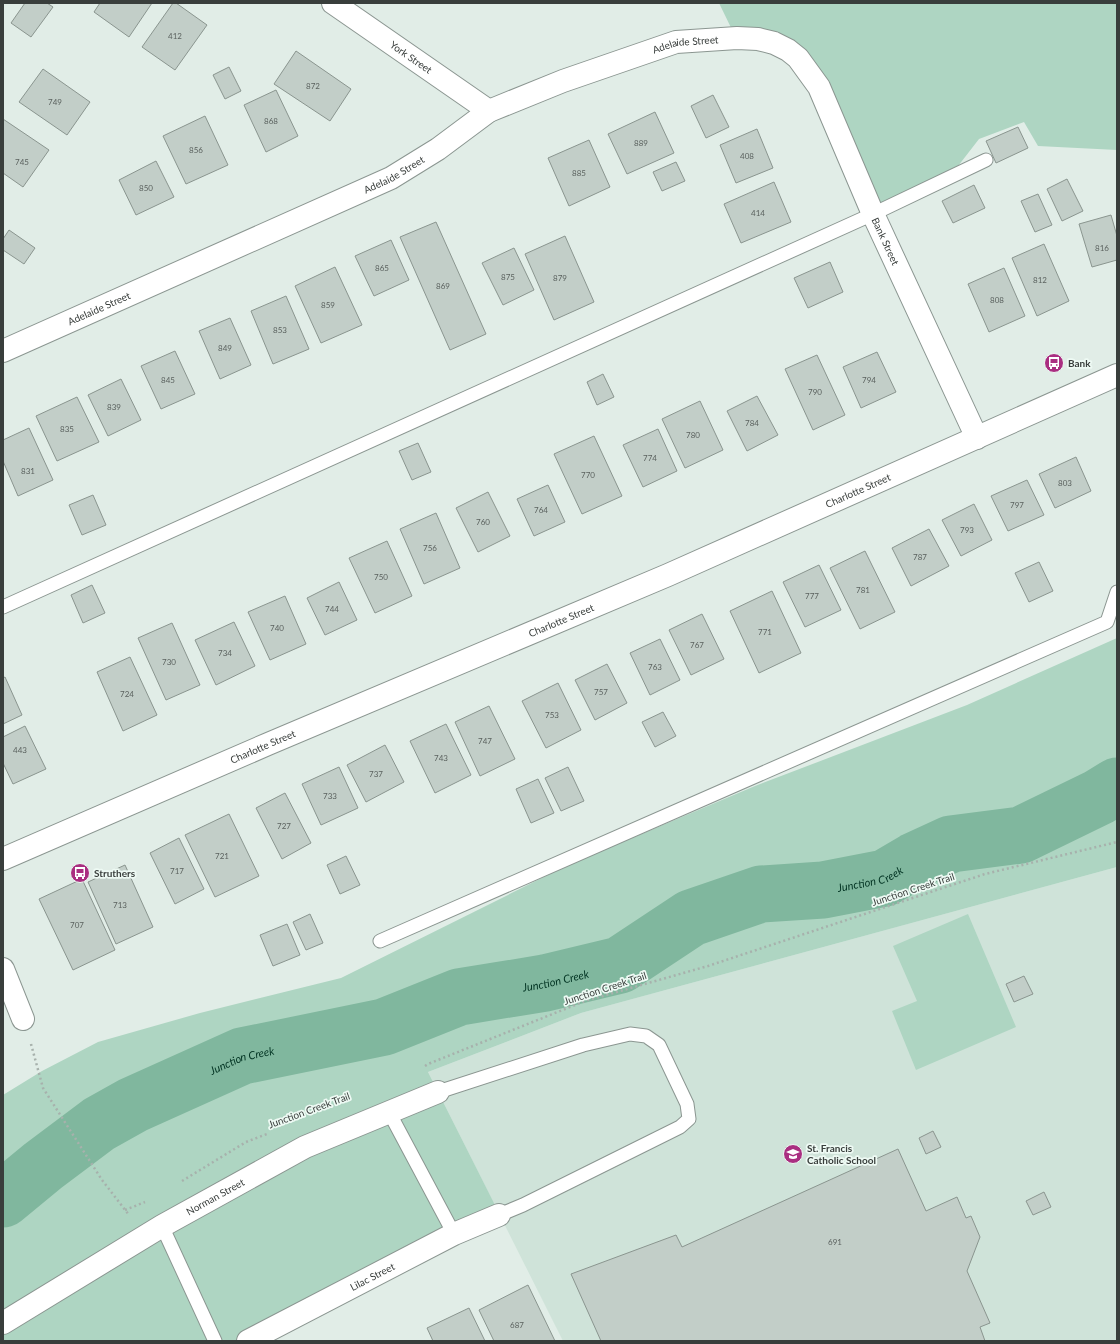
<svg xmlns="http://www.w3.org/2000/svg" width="1120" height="1344" viewBox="0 0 1120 1344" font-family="Lato,sans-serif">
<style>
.built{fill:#cfe3d9}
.green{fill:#aed5c2}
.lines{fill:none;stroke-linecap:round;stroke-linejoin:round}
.river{stroke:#80b79e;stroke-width:57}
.building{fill:#c2cec8;stroke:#8a958f}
.lane-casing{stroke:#8b9691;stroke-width:15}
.street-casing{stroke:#8b9691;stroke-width:24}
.secondary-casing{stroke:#8b9691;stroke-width:24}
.path{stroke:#a7b1ac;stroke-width:2.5;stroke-dasharray:2 3;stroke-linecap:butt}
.lane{stroke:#fff;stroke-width:13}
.street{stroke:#fff;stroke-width:22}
.secondary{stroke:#fff;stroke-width:22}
.labels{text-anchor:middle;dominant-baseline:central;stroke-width:3.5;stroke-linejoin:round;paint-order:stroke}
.number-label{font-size:8px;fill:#5b625f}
.street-label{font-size:10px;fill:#393e3c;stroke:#eefaf4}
.poi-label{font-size:10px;font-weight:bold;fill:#393e3c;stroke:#eefaf4;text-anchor:start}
.water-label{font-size:11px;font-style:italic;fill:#023423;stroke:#eefaf4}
</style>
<rect width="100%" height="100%" fill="#e1ede7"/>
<!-- built -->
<path class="built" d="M1117,867v474h-554l-135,-269 153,-59z"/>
<!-- green -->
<g class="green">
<path d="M719,3h398v147l-79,-4 -14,-24 -45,17 -31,40 -77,38 -74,-158 -60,-19z"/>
<path d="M1117,638v229l-536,146 -153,59 70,139 -255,130h-240v-246l39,-24 56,-29 102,-29 141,-35 225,-112 189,-80 212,-81z"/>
<path d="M968,914l48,113 -100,43 -24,-59 25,-10 -24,-55z"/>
</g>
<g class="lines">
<!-- river -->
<path class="river" id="s1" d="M3,1199l40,-33 56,-42 34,-19 109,-49 142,-29 75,-30 86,-14 75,-18 71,-47 70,-24 62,-4 62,-12 29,-17 37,-17 70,-9 78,-38 18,-11"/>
</g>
<!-- building -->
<g class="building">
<path d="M25,3h22l6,4 -22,30 -20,-14z"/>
<path d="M100,3h52l-23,34 -35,-25z"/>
<path d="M173,3h3l31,22 -32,45 -33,-23z"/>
<path d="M296,51l55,38 -21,32 -56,-37z"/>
<path d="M229,67l12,24 -16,8 -12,-24z"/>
<path d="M43,69l47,33 -23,33 -48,-33z"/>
<path d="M276,90l22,46 -32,16 -22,-47z"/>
<path d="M713,95l16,32 -23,11 -15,-32z"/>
<path d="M655,112l19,41 -47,21 -19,-40z"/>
<path d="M205,116l23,49 -42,19 -23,-48z"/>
<path d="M3,119l46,31 -26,37 -20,-14z"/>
<path d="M1018,127l10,21 -32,15 -10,-22z"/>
<path d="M757,129l16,39 -37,15 -16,-38z"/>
<path d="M589,140l21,47 -41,19 -21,-48z"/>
<path d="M156,161l18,36 -38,18 -17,-35z"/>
<path d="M676,162l9,19 -23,10 -9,-19z"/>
<path d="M1067,179l16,32 -21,10 -15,-32z"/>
<path d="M774,182l17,40 -50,21 -17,-39z"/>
<path d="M974,185l11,23 -32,15 -11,-22z"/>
<path d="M1038,194l14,31 -17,7 -14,-31z"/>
<path d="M1111,215l6,21v24l-25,7 -13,-43z"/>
<path d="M436,222l50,112 -36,16 -50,-113z"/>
<path d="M9,230l26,18 -11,16 -21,-14v-11z"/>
<path d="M565,236l29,66 -40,18 -29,-66z"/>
<path d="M391,240l18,40 -35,16 -19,-40z"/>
<path d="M1044,244l25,57 -32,15 -25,-58z"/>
<path d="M514,248l20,42 -31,15 -21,-42z"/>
<path d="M830,262l13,30 -35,16 -14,-30z"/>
<path d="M335,267l27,58 -41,18 -26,-57z"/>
<path d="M1004,268l21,48 -36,16 -21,-48z"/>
<path d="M286,296l23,53 -36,15 -22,-53z"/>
<path d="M230,318l21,47 -31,14 -21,-48z"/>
<path d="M175,351l20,43 -34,15 -20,-43z"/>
<path d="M877,352l19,40 -35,16 -18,-41z"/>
<path d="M817,355l28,60 -32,15 -28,-61z"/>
<path d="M603,374l11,23 -17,8 -10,-23z"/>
<path d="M121,379l20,41 -33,16 -20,-41z"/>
<path d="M757,396l21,39 -31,16 -20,-40z"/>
<path d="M77,397l22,45 -42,19 -21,-45z"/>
<path d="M700,401l23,49 -38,18 -23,-49z"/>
<path d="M29,428l24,52 -35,16 -15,-35v-21z"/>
<path d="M658,429l19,42 -34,16 -20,-42z"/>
<path d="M594,436l28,60 -40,18 -28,-60z"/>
<path d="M418,443l13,29 -19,8 -13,-29z"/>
<path d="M1076,457l15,34 -36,17 -16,-34z"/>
<path d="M1027,480l17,35 -36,16 -17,-35z"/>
<path d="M548,485l17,37 -31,14 -17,-37z"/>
<path d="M488,492l22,44 -32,16 -22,-44z"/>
<path d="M93,495l13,30 -24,10 -13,-30z"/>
<path d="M974,504l18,36 -31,16 -19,-36z"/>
<path d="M436,513l24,55 -36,16 -24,-55z"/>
<path d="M929,529l20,37 -38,20 -19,-38z"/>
<path d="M387,541l25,55 -37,17 -26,-55z"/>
<path d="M865,551l30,61 -35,17 -30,-61z"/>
<path d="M1039,562l14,29 -24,11 -14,-29z"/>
<path d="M819,565l22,45 -36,17 -22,-45z"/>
<path d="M339,582l18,38 -32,15 -18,-37z"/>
<path d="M92,585l13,28 -22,10 -12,-28z"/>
<path d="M772,591l29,62 -42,20 -29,-62z"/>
<path d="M285,596l21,48 -36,16 -22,-48z"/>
<path d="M702,614l22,45 -33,16 -22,-45z"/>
<path d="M234,622l21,44 -39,19 -21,-45z"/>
<path d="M172,623l28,62 -34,15 -28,-62z"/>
<path d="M660,639l20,41 -30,15 -20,-42z"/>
<path d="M130,657l27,58 -34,16 -26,-59z"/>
<path d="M607,664l20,39 -32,17 -20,-40z"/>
<path d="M5,677l17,38 -19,9v-46z"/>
<path d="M558,683l23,47 -35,18 -24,-47z"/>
<path d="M489,706l26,53 -35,17 -25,-54z"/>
<path d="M663,712l13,24 -21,11 -13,-25z"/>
<path d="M446,724l25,51 -36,18 -25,-52z"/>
<path d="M25,726l21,43 -33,15 -10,-21v-26z"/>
<path d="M385,745l19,37 -38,20 -19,-37z"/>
<path d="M339,767l19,41 -37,17 -19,-41z"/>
<path d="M568,767l16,34 -23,10 -16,-33z"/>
<path d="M538,779l16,34 -23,10 -15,-34z"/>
<path d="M285,793l26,50 -29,16 -26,-51z"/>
<path d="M229,814l30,62 -44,21 -30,-62z"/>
<path d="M179,838l25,51 -29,15 -25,-51z"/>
<path d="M346,856l14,29 -20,9 -13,-29z"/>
<path d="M125,865l28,62 -37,17 -28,-62z"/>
<path d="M82,879l33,71 -42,20 -34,-71z"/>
<path d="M310,914l13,29 -17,7 -13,-28z"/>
<path d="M287,924l13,31 -27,11 -13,-31z"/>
<path d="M1024,976l9,18 -19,8 -8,-18z"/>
<path d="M933,1131l8,16 -15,7 -7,-16z"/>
<path d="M898,1149l28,62 31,-14 9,21 5,-2 9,21 -13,34 23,52 -10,4 5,14h-384l-30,-67 105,-39 6,12z"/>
<path d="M1044,1192l7,15 -18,8 -7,-14z"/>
<path d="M528,1285l27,56h-61l-15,-31z"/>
<path d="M469,1308l16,33h-52l-6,-13z"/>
</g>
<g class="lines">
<!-- lane casing -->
<g class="lane-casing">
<g id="lane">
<path d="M3,607l870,-393 113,-54"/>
<path d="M380,941l727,-319 10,-30"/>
<path d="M438,1092l145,-47 47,-11 16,2 13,9 28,59 2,15 -9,8 -157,78 -24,10"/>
<path d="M389,1112l65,122"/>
<path d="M162,1226l53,115"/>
</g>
</g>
<!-- street casing -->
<g class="street-casing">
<g id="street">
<path id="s2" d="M333,3l156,108"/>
<path id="s3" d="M3,351l388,-173 47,-29 51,-38 74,-30 113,-39 61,-4 21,1 16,4 14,7 10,8 21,29 54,127 104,224"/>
<path d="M3,969l20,50"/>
<path id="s4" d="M3,1323l159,-97 143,-79 133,-55"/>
<path id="s5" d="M248,1341l206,-107 45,-19"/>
</g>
</g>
<!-- secondary casing -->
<g class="secondary-casing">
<g id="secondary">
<path id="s6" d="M3,859l265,-115 400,-169 449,-200"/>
</g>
</g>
<!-- path -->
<g class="path">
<path d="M31,1044l12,44 59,92 27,35"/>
<path d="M425,1066l3,-2 157,-63 123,-35 277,-92 132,-32"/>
<path d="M182,1181l64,-39 21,-8"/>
<path d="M125,1210l20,-8"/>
</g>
<!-- lane -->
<use href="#lane" class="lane"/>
<!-- street -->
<use href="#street" class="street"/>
<!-- secondary -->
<use href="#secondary" class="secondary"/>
</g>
<!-- icons -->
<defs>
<g id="bus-disc" transform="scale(1)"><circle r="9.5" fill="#aa2e81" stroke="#eefaf4"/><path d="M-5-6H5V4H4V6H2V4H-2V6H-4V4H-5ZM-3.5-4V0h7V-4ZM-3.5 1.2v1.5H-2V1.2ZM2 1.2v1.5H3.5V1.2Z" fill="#fff"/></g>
<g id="school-disc" transform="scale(1)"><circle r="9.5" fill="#aa2e81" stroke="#eefaf4"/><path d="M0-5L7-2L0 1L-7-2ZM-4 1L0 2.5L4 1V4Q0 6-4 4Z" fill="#fff"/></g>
</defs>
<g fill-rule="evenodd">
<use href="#bus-disc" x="1054" y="363"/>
<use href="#bus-disc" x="80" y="873"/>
<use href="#school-disc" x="793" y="1154"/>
</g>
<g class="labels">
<!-- number labels -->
<g class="number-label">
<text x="175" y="36">412</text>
<text x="313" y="86">872</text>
<text x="55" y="102">749</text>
<text x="271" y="121">868</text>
<text x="641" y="143">889</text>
<text x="196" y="150">856</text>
<text x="747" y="156">408</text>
<text x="22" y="162">745</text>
<text x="579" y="173">885</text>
<text x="146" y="188">850</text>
<text x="758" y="213">414</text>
<text x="1102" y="248">816</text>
<text x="382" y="268">865</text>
<text x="508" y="277">875</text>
<text x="560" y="278">879</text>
<text x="1040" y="280">812</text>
<text x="443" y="286">869</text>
<text x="997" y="300">808</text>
<text x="328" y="305">859</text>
<text x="280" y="330">853</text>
<text x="225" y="348">849</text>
<text x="168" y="380">845</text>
<text x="869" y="380">794</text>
<text x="815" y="392">790</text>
<text x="114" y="407">839</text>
<text x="752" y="423">784</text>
<text x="67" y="429">835</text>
<text x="693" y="435">780</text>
<text x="650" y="458">774</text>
<text x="28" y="471">831</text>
<text x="588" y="475">770</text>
<text x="1065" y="483">803</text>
<text x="1017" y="505">797</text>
<text x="541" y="510">764</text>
<text x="483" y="522">760</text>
<text x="967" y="530">793</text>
<text x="430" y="548">756</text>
<text x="920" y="557">787</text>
<text x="381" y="577">750</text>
<text x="863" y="590">781</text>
<text x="812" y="596">777</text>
<text x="332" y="609">744</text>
<text x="277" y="628">740</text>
<text x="765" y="632">771</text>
<text x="697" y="645">767</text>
<text x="225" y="653">734</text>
<text x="169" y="662">730</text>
<text x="655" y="667">763</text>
<text x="601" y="692">757</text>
<text x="127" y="694">724</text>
<text x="552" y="715">753</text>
<text x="485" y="741">747</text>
<text x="20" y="750">443</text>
<text x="441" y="758">743</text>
<text x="376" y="774">737</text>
<text x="330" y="796">733</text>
<text x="284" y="826">727</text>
<text x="222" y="856">721</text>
<text x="177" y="871">717</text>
<text x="120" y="905">713</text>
<text x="77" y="925">707</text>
<text x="835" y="1242">691</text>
<text x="517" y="1325">687</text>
</g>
<!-- street labels -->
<g class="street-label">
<text stroke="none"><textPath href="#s3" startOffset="752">Adelaide Street</textPath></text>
<text stroke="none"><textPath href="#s2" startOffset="95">York Street</textPath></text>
<text stroke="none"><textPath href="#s3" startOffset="429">Adelaide Street</textPath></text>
<text stroke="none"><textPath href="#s3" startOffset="1074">Bank Street</textPath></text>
<text stroke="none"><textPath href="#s3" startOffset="105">Adelaide Street</textPath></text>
<text stroke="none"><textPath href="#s6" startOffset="931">Charlotte Street</textPath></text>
<text stroke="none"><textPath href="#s6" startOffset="607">Charlotte Street</textPath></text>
<text stroke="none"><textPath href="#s6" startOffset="283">Charlotte Street</textPath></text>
<text transform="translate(913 889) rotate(-18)">Junction Creek Trail</text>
<text transform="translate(605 988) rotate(-18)">Junction Creek Trail</text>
<text transform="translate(309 1110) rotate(-20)">Junction Creek Trail</text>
<text stroke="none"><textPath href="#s4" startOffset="247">Norman Street</textPath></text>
<text stroke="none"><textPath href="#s5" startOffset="140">Lilac Street</textPath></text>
</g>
<!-- poi labels -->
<g class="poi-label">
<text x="1068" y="363">Bank</text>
<text x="94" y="873">Struthers</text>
<text x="807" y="1148">St. Francis<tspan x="807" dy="12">Catholic School</tspan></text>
</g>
<!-- water labels -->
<g class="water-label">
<text stroke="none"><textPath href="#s1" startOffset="940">Junction Creek</textPath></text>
<text stroke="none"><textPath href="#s1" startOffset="604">Junction Creek</textPath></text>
<text stroke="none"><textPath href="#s1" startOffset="279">Junction Creek</textPath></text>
</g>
</g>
<!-- border -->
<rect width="1120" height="1344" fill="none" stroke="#393e3c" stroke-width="8"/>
</svg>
